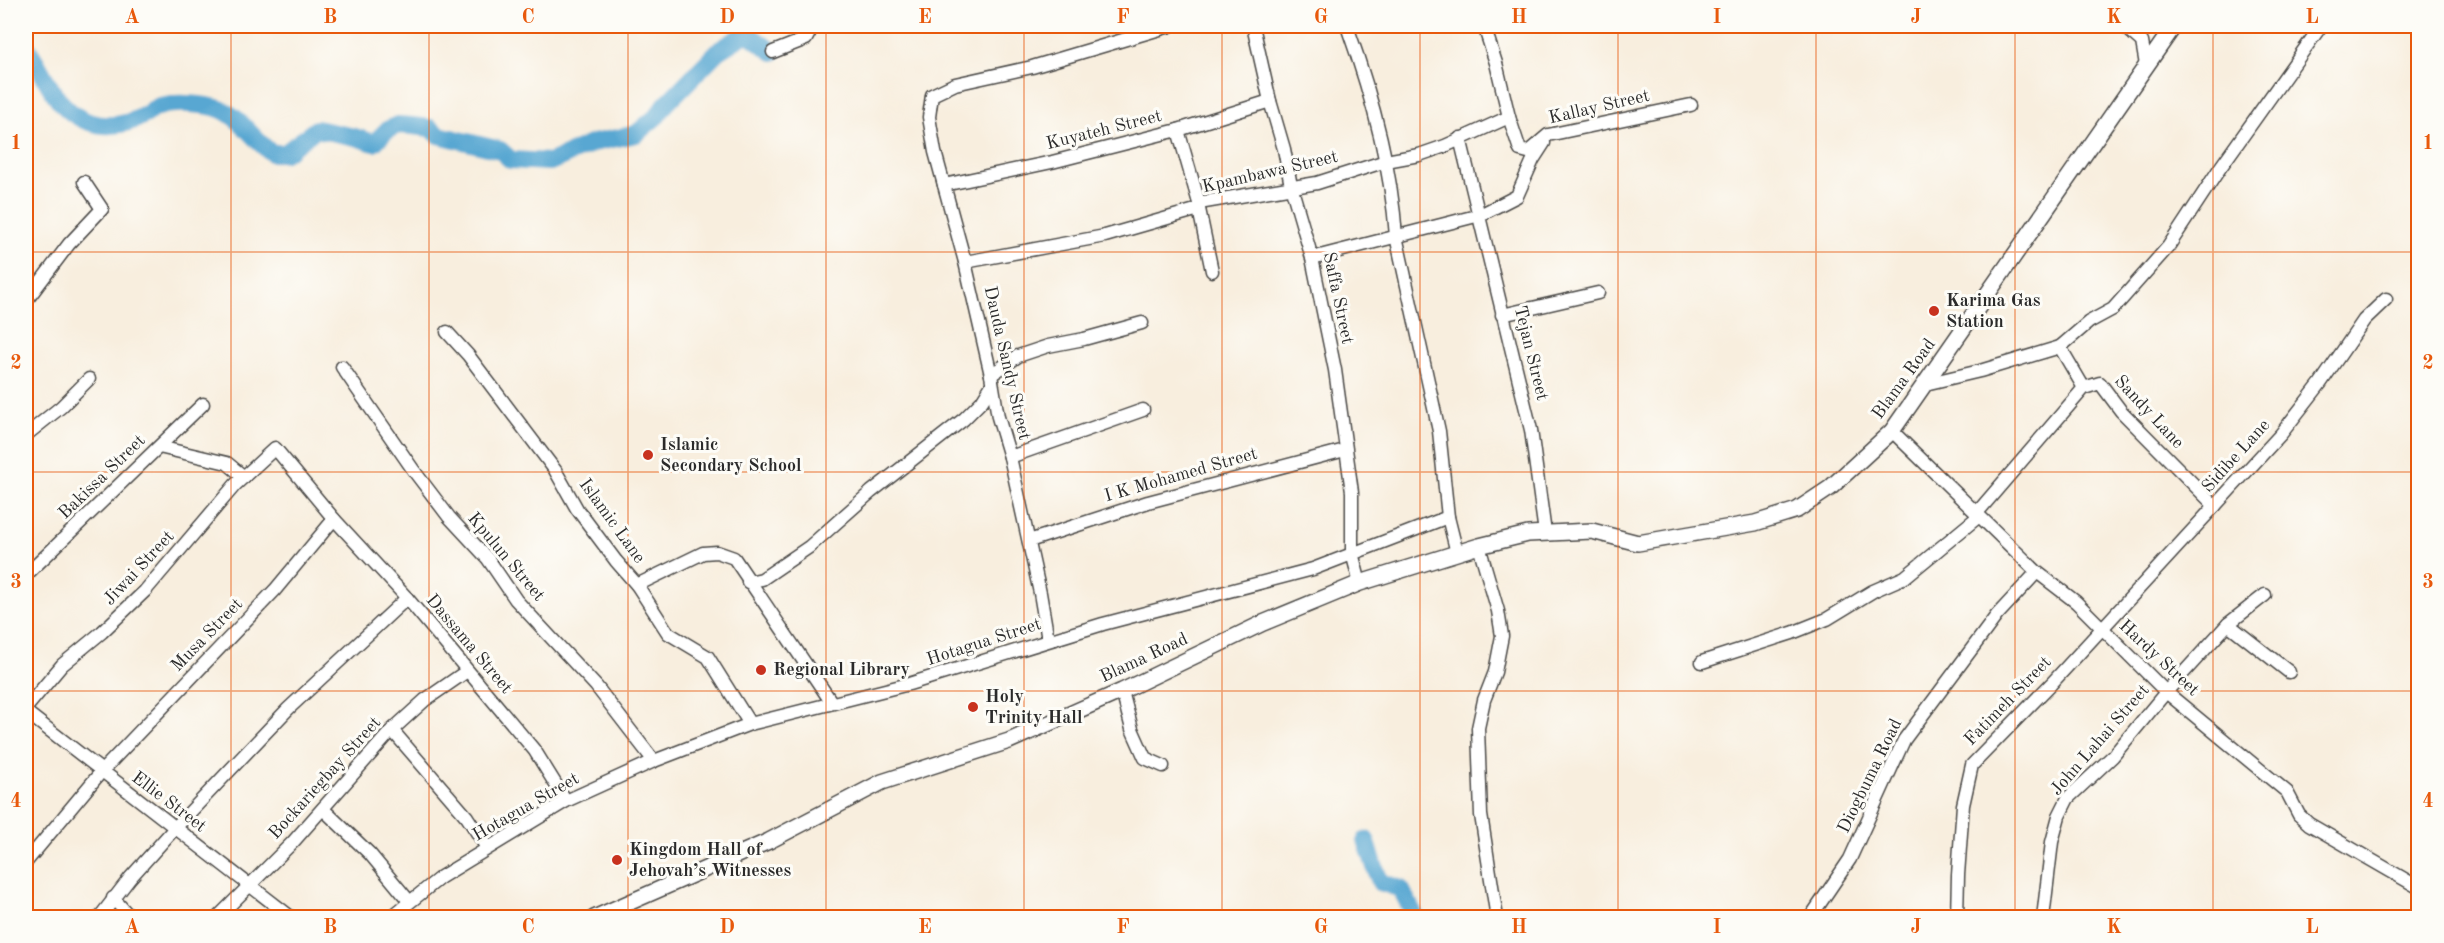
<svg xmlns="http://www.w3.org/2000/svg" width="2444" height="943" viewBox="0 0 2444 943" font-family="'Old Standard TT',serif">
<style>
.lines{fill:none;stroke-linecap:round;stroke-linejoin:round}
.river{stroke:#59a7d2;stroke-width:18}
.minor-casing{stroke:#4a4846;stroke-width:15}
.tertiary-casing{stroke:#4a4846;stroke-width:18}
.minor{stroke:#fff;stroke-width:12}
.tertiary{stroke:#fff;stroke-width:15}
.grid{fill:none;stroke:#e8590c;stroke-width:1.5;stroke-opacity:0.55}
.poi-dot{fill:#c8321e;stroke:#fdfcf7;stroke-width:2}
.labels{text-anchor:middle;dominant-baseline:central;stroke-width:6;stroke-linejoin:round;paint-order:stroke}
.street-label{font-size:18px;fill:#2b2b2b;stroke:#fdfcf7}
.poi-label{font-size:18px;font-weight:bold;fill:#2b2b2b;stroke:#fdfcf7;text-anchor:start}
.neatline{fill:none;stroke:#e8590c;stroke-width:2}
.grid-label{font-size:20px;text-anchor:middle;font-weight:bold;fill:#e8590c}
</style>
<rect width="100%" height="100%" fill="#fdfcf7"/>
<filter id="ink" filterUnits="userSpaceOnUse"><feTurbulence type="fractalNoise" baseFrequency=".0167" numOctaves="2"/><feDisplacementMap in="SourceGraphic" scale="12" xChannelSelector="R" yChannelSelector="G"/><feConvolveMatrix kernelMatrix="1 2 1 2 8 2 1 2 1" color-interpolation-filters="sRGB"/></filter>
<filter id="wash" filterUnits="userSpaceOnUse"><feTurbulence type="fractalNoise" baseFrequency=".008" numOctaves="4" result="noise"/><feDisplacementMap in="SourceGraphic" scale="24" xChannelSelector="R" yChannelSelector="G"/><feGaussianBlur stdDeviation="1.35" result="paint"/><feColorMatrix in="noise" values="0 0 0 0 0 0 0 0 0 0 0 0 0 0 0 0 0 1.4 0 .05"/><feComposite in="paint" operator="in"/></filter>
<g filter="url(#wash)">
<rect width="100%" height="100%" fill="#f8eede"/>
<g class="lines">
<!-- river -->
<g class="river">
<path d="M26,46c16,22 24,50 46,67 23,17 50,15 73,2 5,-3 10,-8 16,-9 14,-4 45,-2 59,3 21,8 34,32 52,44h13l31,-24 39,8 19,6 13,-13 11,-5 15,1 17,2 9,7 61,15 11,10 39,2 43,-19 43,-9 21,-18 9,-12 52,-53 29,-18 26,19"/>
<path d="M1366,840l14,42 21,7 15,29"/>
</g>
</g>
</g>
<g filter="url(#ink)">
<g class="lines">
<!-- minor casing -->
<g class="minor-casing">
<g id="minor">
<path d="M1253,26l17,75 14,48 7,37 21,72 23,112 17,122v61l8,30"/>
<path d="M1347,26c24,67 44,138 49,210l43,195 9,86 9,36"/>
<path d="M1484,26l12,37 13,54 11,33 8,2 20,-17 143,-30"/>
<path d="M2124,26l18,16 4,23"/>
<path d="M773,52l33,-13 7,-13"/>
<path d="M1178,130l21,73"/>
<path d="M1460,138l71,292 14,103"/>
<path d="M944,185l108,-23 126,-32 92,-29"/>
<path d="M1199,209l13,62"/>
<path d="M1312,258l168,-43 37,-19 16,-36 11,-17"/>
<path d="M965,262l140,-26 94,-27v-6l118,-20 69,-22 33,-6 26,-9 64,-29"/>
<path d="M26,281l8,9"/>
<path d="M26,301l43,-57 33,-35 -18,-27"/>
<path d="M1502,315l96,-22"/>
<path d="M447,332l21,23 87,115 22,39 39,52 21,24 31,48 40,24 42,67"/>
<path d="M2060,347l29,-25 24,-13 55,-62 52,-79 101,-142"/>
<path d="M342,367l72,104 35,46 39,42 28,41 80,86 58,75"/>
<path d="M991,375l27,-19 30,-10 36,-7 58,-16"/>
<path d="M1925,384l55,-13 80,-24 24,41 16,-5 21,28 94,95"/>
<path d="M1892,431l145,141 39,30 90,90 121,100 12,23 10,9 109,63"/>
<path d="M26,435l35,-28 28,-28"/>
<path d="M159,447l68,16 17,14"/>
<path d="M1010,457l133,-47"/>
<path d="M1976,514l108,-126"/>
<path d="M1029,541l119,-39 197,-52"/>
<path d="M1479,546l19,65 4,25 -7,36 -11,28 -6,28 3,87 16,103"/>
<path d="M26,575l177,-171"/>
<path d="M748,582l14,-3 47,-32 62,-55 93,-73 18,-18 10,-16"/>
<path d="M637,585l66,-32 14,-1 17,6 98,145"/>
<path d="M2228,624l61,48"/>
<path d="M1048,640l-8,-47 -30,-136 -12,-40 -7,-42 -26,-113 -30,-110 -6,-35 3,-22 23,-11 77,-17 138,-41"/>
<path d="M1702,662l90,-29 35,-14 46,-28 32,-14 74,-61"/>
<path d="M1122,691l10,38 13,29 18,8"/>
<path d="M26,708l36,-43 40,-33 43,-41 90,-106 40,-37 59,71 73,79 128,153 31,50"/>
<path d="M26,712l266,206"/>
<path d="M392,730l75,87 20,31"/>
<path d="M323,809l47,45 39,47"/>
<path d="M26,862l75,-90 174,-182 59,-71"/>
<path d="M113,898l18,20"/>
<path d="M99,918l31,-40 44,-49 114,-120 119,-111"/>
<path d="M217,918l76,-76 99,-112 33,-30 42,-29"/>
<path d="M390,918l51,-41 125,-76 88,-40 96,-37 159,-40 194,-60 210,-55 135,-52"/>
<path d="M1810,918l40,-59 54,-119 93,-125 40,-43"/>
<path d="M1957,918l1,-43 5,-70 9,-40 79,-81 230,-250 39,-50 44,-64 22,-21"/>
<path d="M2043,918l9,-76 7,-26 9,-18 45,-42 53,-64 62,-68 37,-29"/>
</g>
</g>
<!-- tertiary casing -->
<g class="tertiary-casing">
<path id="tertiary" d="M594,918l175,-77 113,-59 127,-41 113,-50 141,-68 97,-40 119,-37 49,-12 64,-3 46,12 117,-20 42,-13 33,-22 62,-57 282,-405"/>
</g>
<!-- minor -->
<use href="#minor" class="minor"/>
<!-- tertiary -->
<use href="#tertiary" class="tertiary"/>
</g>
</g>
<!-- grid -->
<path class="grid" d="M231,26v892M429,26v892M628,26v892M826,26v892M1024,26v892M1222,26v892M1420,26v892M1618,26v892M1816,26v892M2015,26v892M2213,26v892M26,252h2392M26,472h2392M26,691h2392"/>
<!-- markers -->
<g class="poi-dot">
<circle cx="1934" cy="311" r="6"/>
<circle cx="648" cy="455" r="6"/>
<circle cx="761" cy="670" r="6"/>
<circle cx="973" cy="707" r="6"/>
<circle cx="617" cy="860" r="6"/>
</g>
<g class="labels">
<!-- street labels -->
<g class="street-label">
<text transform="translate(1599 107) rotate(-13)">Kallay Street</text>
<text transform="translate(1104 130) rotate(-14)">Kuyateh Street</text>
<text transform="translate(1270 172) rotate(-13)">Kpambawa Street</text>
<text transform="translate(1338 298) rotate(78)">Saffa Street</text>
<text transform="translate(1531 353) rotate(76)">Tejan Street</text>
<text transform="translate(1007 363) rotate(77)">Dauda Sandy Street</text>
<text transform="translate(1904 379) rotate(-54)">Blama Road</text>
<text transform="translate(2149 412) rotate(47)">Sandy Lane</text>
<text transform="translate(2236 456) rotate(-48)">Sidibe Lane</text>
<text transform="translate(1181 475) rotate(-16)">I K Mohamed Street</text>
<text transform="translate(102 477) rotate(-44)">Bakissa Street</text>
<text transform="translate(612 521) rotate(54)">Islamic Lane</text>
<text transform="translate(506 557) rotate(50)">Kpulun Street</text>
<text transform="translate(139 568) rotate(-47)">Jiwai Street</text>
<text transform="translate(207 635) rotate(-46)">Musa Street</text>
<text transform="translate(984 642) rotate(-18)">Hotagua Street</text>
<text transform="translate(469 644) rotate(50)">Dassama Street</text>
<text transform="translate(1144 658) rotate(-25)">Blama Road</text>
<text transform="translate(2159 658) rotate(43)">Hardy Street</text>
<text transform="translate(2008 701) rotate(-46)">Fatimeh Street</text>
<text transform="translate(2100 740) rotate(-49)">John Lahai Street</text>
<text transform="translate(1870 776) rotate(-64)">Diogbuma Road</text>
<text transform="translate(325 778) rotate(-48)">Bockariegbay Street</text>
<text transform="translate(169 802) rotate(37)">Ellie Street</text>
<text transform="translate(526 807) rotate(-30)">Hotagua Street</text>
</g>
<!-- poi labels -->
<g class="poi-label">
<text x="1946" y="301">Karima Gas<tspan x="1946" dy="21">Station</tspan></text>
<text x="660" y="445">Islamic<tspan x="660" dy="21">Secondary School</tspan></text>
<text x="773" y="670">Regional Library</text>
<text x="985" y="697">Holy<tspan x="985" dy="21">Trinity Hall</tspan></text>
<text x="629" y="850">Kingdom Hall of<tspan x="629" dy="21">Jehovah’s Witnesses</tspan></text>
</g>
</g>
<!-- margin -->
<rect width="2444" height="943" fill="none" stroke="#fdfcf7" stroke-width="66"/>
<rect x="33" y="33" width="2378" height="877" class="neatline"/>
<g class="grid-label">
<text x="132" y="23">A</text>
<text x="330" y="23">B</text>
<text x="528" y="23">C</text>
<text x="727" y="23">D</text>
<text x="925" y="23">E</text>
<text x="1123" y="23">F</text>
<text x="1321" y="23">G</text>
<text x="1519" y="23">H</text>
<text x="1717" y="23">I</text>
<text x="1916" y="23">J</text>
<text x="2114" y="23">K</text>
<text x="2312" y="23">L</text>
<text x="16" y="149">1</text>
<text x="2428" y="149">1</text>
<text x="16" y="369">2</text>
<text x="2428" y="369">2</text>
<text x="16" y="588">3</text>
<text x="2428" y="588">3</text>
<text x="16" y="807">4</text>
<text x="2428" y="807">4</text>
<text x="132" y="933">A</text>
<text x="330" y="933">B</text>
<text x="528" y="933">C</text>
<text x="727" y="933">D</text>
<text x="925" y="933">E</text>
<text x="1123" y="933">F</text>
<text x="1321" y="933">G</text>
<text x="1519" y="933">H</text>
<text x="1717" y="933">I</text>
<text x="1916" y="933">J</text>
<text x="2114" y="933">K</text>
<text x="2312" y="933">L</text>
</g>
</svg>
